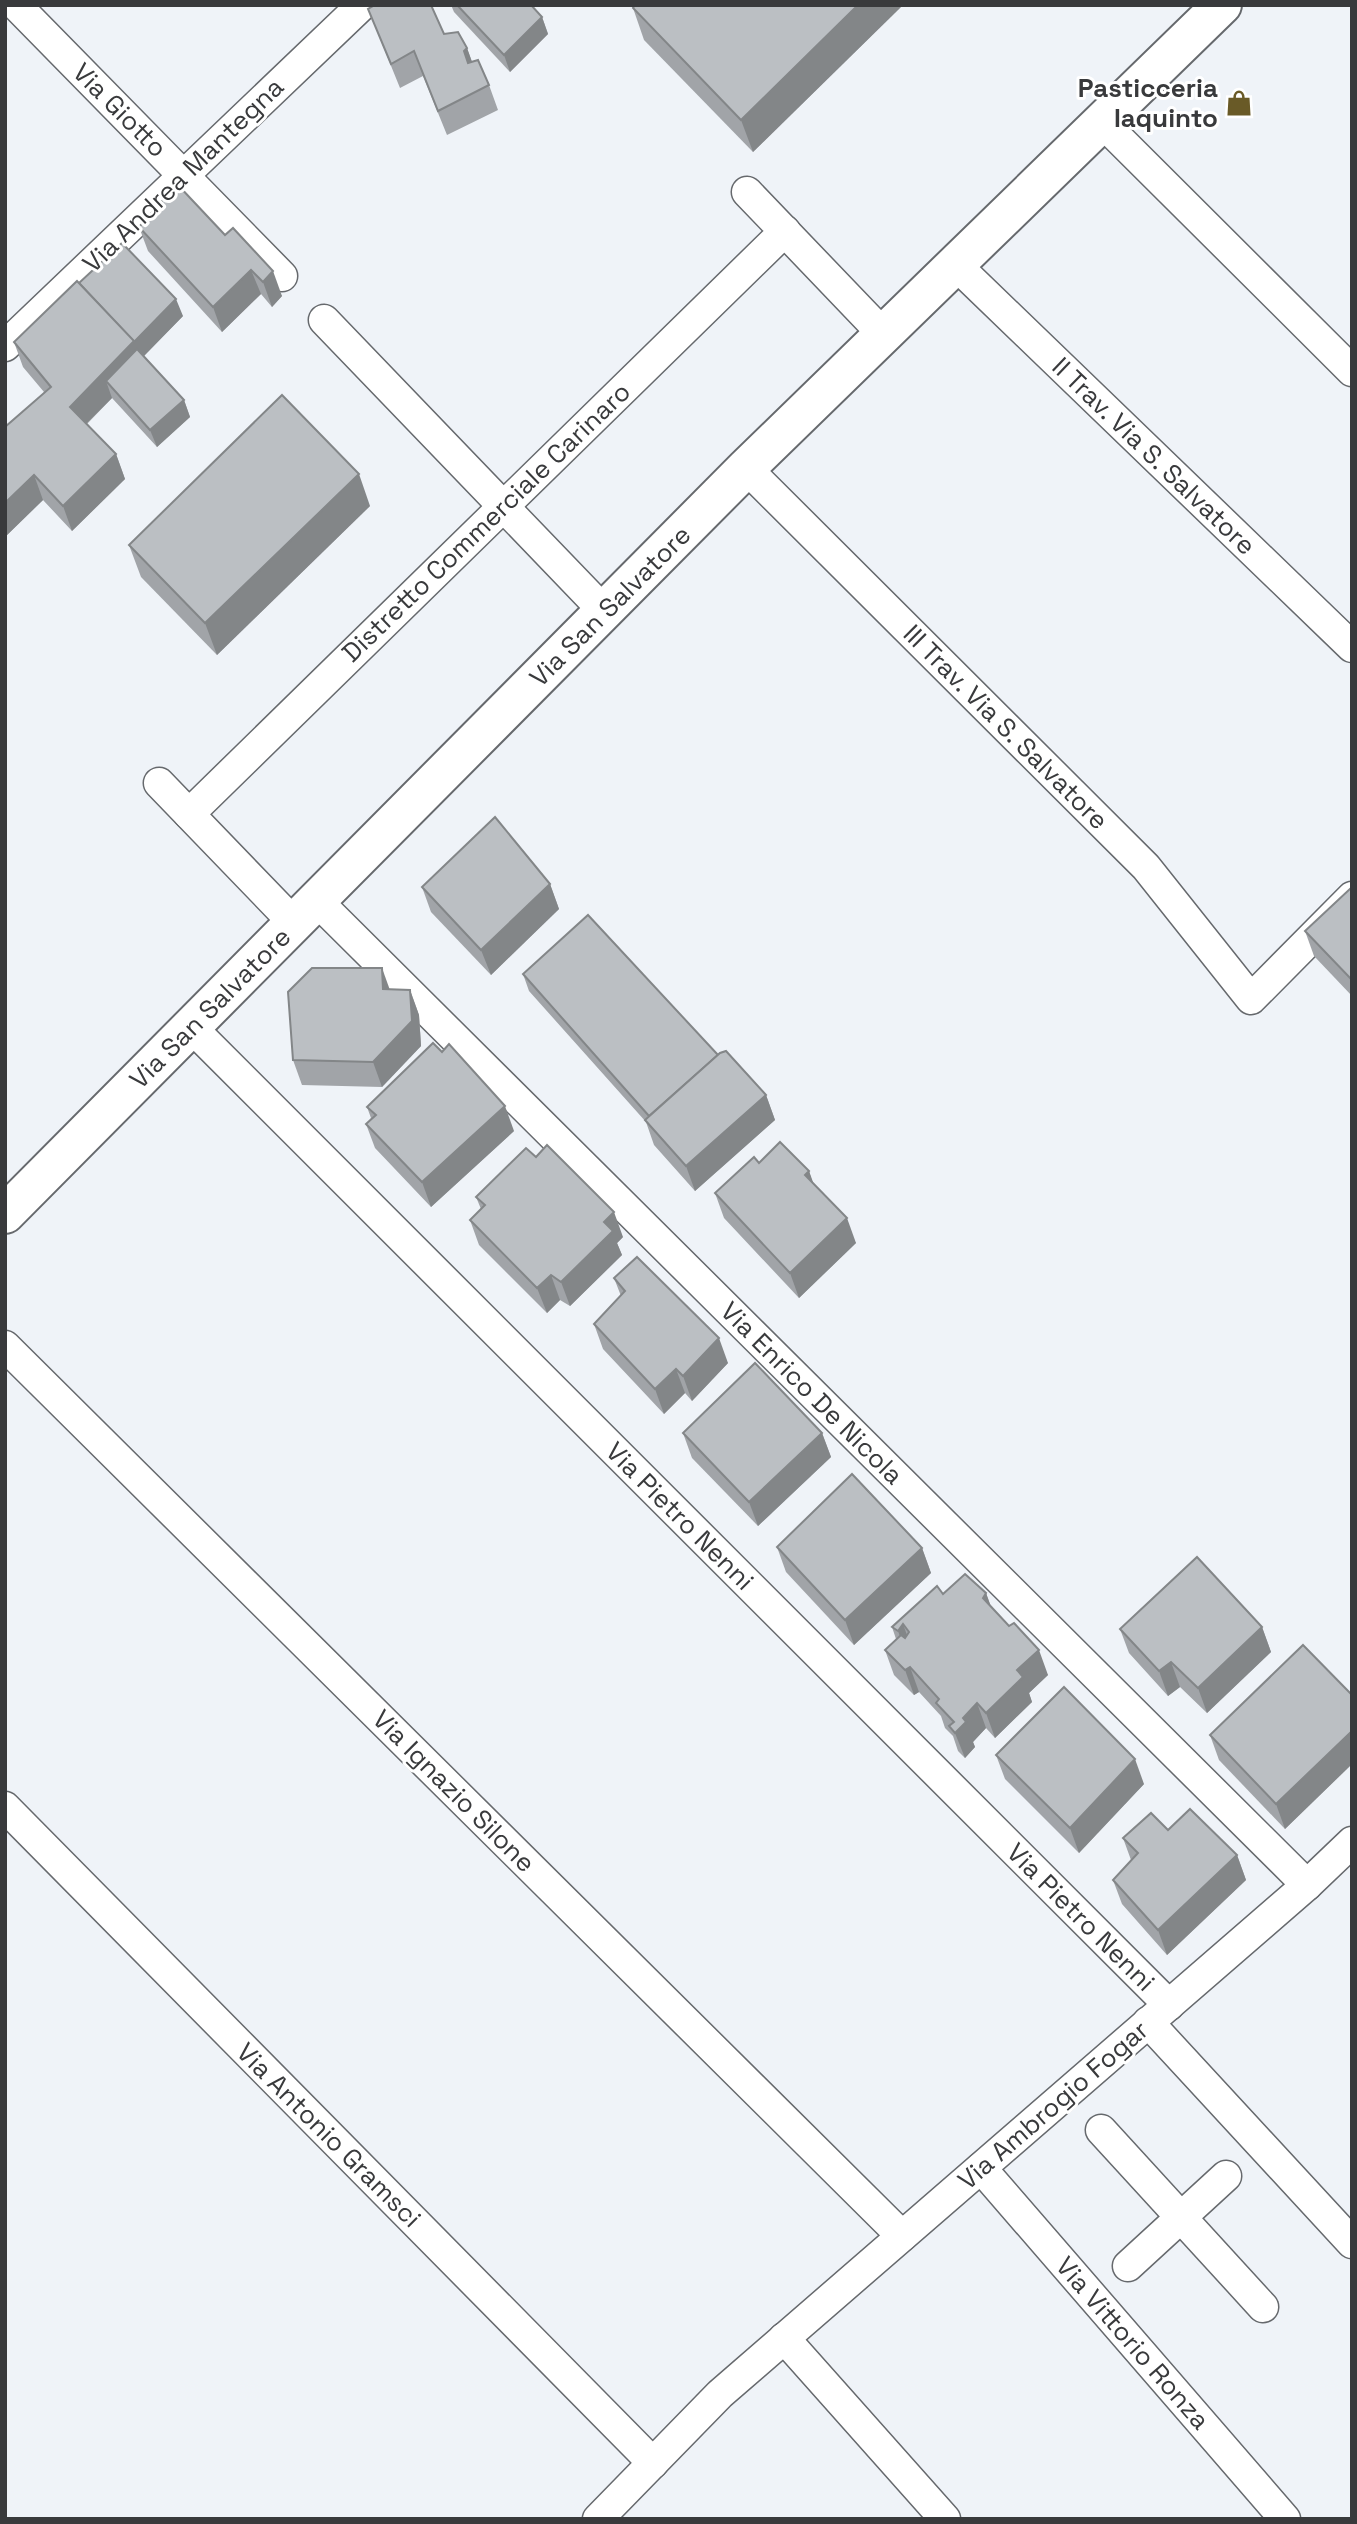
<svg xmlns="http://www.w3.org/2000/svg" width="1357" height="2524" viewBox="0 0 1357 2524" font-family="'Space Grotesk',sans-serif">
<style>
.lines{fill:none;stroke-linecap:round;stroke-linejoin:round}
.street-casing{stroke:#66696d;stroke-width:33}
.secondary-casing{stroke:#66696d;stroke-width:42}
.street{stroke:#fff;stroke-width:30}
.secondary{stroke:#fff;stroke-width:38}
.wall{fill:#a1a4a8}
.shaded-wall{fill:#838688}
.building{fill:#bbbfc3;stroke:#838688;stroke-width:2}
.labels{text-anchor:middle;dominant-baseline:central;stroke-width:6;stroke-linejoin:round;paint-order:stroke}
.poi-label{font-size:26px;font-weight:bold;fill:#393a3c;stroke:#fff;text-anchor:end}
.street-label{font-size:26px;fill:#393a3c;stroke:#fff}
</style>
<rect width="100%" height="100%" fill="#eff3f8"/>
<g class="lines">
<!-- street casing -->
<g class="street-casing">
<g id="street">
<path d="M16,5l266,271"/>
<path d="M1103,123l249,248"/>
<path d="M747,192l137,143"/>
<path d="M956,265l396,382"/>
<path d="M324,320l280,291"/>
<path d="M5,346l357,-341"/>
<path d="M746,468l400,399 105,132 101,-102"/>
<path d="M159,783l135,140"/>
<path d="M189,814l596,-583"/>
<path d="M317,901l990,984"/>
<path d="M191,1027l978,978"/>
<path d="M5,1346l897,890"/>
<path d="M5,1807l648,656"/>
<path d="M1148,2022l204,221"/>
<path d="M1101,2130l162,177"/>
<path d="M981,2168l304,351"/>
<path d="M1128,2266l98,-90"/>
<path d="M784,2338l161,181"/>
<path d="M598,2519l122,-125 587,-509 45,-43"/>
</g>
</g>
<!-- secondary casing -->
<g class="secondary-casing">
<path id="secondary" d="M5,1214l741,-746 476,-463"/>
</g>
<!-- street -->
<use href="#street" class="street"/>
<!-- secondary -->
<use href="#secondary" class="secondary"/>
</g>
<!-- wall -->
<g class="wall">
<path d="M451,5h80l11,12 6,17 -38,38 -56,-60z"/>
<path d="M635,5h268l-150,147 -109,-112 -11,-32z"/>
<path d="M368,9l99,39 5,14 17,23 9,25 -51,25 -24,-59 -23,12z"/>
<path d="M139,227l86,8 57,61 -10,11 -11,-13 -39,38 -74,-81z"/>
<path d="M79,283l104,33 -39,40 40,44 6,17 -33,30 -45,-49 -25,26 29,30 9,25 -53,52 -29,-31 -38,37 39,-145 -21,-25 -9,-25z"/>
<path d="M370,506l-153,149 -76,-78 -12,-32z"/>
<path d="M550,884l9,25 -68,66 -60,-63 -9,-25z"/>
<path d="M1352,887v109l-38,-40 -9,-25z"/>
<path d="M523,974l195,81 48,40 9,25 -80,71 -41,-46 -8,-23 -117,-131z"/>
<path d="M390,989l20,1 9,25 2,31 -39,41 -80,-2 -9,-25z"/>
<path d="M367,1107l147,24 -83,76 -56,-59 -9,-24 5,-6z"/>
<path d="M759,1163l50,8 4,13 43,59 -57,55 -75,-80 -9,-25z"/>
<path d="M476,1197l147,40 -6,6 5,12 -52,51 -10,-6 -13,13 -68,-68 -9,-25 11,-11z"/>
<path d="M614,1278l114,85 -36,38 -7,-8 -21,21 -61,-65 -9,-25 27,-28z"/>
<path d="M683,1433h139l9,24 -73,69 -66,-68z"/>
<path d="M777,1547l145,1 9,25 -77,72 -68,-73z"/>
<path d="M986,1593l5,14 57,68 -19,18 3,9 -37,36 -9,-10 -13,14 2,5 -10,11 -7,-7 -5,-15 -8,-8 -4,-12 -22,-24 -5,3 -20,-20 -9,-25 11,-11 -4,-12 51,-33z"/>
<path d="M1262,1627l9,25 -64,61 -27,-26 -12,9 -39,-43 -9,-24z"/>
<path d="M1352,1695v69l-67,65 -66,-69 -9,-25z"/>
<path d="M996,1755l148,29 -65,69 -74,-74z"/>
<path d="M1168,1830l69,25 9,25 -79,75 -45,-51 -9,-24 18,-20 -8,-22z"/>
</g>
<!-- shaded-wall -->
<g class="shaded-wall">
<path d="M858,5h45l-150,147 -12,-32z"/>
<path d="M542,17l6,17 -38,38 -6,-17z"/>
<path d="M467,48l9,25 -3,3 -9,-25z"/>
<path d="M251,270l10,24 -39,38 -9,-25z"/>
<path d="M273,271l9,25 -10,11 -9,-25z"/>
<path d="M176,299l7,17 -42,43 -35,22 6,17 -33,33 -9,-24z"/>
<path d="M184,400l6,17 -33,30 -7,-17z"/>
<path d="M116,454l9,25 -53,52 -9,-25z"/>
<path d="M359,474l11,32 -153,149 -12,-32z"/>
<path d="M34,475l9,25 -38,37v-34z"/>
<path d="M550,884l9,25 -68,66 -10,-25z"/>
<path d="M382,968l9,25 -8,-4z"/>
<path d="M410,990l9,25 2,31 -39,41 -9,-25z"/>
<path d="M766,1095l9,25 -80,71 -9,-25z"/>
<path d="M505,1106l9,25 -83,76 -9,-25z"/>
<path d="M809,1171l9,25 -13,-21z"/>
<path d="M614,1212l9,25 -6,6 5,12 -52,51 -9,-24 43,-60z"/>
<path d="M847,1218l9,25 -57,55 -9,-25z"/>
<path d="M551,1275l9,25 -13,13 -10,-25z"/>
<path d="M719,1338l9,25 -36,38 -9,-25z"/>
<path d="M676,1369l9,24 -21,21 -9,-25z"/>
<path d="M822,1433l9,24 -73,69 -9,-24z"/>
<path d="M922,1548l9,25 -77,72 -9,-25z"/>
<path d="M986,1593l9,25 -12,-20z"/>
<path d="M903,1624l9,25 -5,7 -9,-25z"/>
<path d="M1262,1627l9,25 -64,61 -9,-25z"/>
<path d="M1039,1650l9,25 -19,18 3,9 -37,36 -9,-25 31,-43z"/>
<path d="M1171,1662l9,25 -12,9 -9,-25z"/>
<path d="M910,1667l9,25 -5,3 -9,-25z"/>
<path d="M977,1703l9,25 -13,14 2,5 -10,11 -10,-25 8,-15z"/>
<path d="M1352,1731v33l-67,65 -9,-25z"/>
<path d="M1135,1759l9,25 -65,69 -9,-25z"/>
<path d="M1237,1855l9,25 -79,75 -9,-25z"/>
</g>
<!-- building -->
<g class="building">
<path d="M375,5h45l1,1 10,-1 13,29 14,-2 9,16 -3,3 4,12 10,-3 11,25 -51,26 -24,-60 -23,13 -23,-55z"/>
<path d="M457,5h74l11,12 -38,38z"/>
<path d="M635,5h223l-117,115 -108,-112z"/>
<path d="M177,184l48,51 8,-7 40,43 -10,11 -12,-12 -38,37 -74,-80z"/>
<path d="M122,243l54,56 -42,43 -55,-59z"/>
<path d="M77,281l57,60 -64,66 46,47 -53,52 -29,-31 -29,28v-76l46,-40 -37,-45z"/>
<path d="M137,349l47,51 -34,30 -44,-49z"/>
<path d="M282,395l77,79 -154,149 -76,-78z"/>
<path d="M495,817l55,67 -69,66 -59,-63z"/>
<path d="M1352,887v93l-47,-49z"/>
<path d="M588,915l130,140 -69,61 -126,-142z"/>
<path d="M312,968h70l1,21 27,1 2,31 -39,41 -80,-2 -5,-68z"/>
<path d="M433,1043l9,9 7,-8 56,62 -83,76 -56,-58 10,-9 -9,-8z"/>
<path d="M726,1051l40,44 -80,71 -41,-46 75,-67z"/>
<path d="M780,1142l29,29 -4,4 42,43 -57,55 -75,-80 39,-36 5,6z"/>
<path d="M547,1145l67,67 -10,10 9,9 -52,51 -10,-7 -14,13 -67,-68 15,-15 -9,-8 50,-49 10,9z"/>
<path d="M637,1257l82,81 -36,38 -7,-7 -21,20 -61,-65 31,-33 -11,-13z"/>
<path d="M755,1363l67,70 -73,69 -66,-69z"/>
<path d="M852,1474l70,74 -77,72 -68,-73z"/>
<path d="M1197,1557l65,70 -64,61 -27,-26 -12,9 -39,-42z"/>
<path d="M965,1574l21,19 -3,5 26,28 5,-3 25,27 -22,20 6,7 -37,36 -9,-10 -14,15 3,4 -11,11 -6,-7 5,-4 -18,-19 3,-4 -29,-32 -5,3 -20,-20 16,-15 4,3 4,-6 -6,-8 -5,7 -6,-4 45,-41 6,8z"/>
<path d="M1303,1645l49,50v36l-76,73 -66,-69z"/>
<path d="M1064,1687l71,72 -65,69 -74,-73z"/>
<path d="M1190,1809l47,46 -79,75 -45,-50 25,-27 -15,-15 28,-25 17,17z"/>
</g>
<!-- icons -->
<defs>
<g id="shop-bare" transform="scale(2.1)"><path d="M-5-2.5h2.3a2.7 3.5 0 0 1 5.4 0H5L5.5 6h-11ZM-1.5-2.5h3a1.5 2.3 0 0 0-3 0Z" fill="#695a27" stroke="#fff" stroke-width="2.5" paint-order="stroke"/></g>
</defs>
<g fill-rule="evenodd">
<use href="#shop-bare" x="1239" y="103"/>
</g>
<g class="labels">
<!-- poi labels -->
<g class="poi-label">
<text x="1218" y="88">Pasticceria<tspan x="1218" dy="30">Iaquinto</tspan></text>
</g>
<!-- street labels -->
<g class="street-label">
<text transform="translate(120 110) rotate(45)">Via Giotto</text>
<text transform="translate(183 175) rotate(-44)">Via Andrea Mantegna</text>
<text transform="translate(1154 456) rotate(44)">II Trav. Via S. Salvatore</text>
<text transform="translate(486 522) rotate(-44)">Distretto Commerciale Carinaro</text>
<text transform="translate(610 606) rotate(-45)">Via San Salvatore</text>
<text transform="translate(1006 727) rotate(45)">III Trav. Via S. Salvatore</text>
<text transform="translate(210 1008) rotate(-45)">Via San Salvatore</text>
<text transform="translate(812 1393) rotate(45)">Via Enrico De Nicola</text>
<text transform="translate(680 1516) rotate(45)">Via Pietro Nenni</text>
<text transform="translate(454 1791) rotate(45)">Via Ignazio Silone</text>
<text transform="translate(1081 1917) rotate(45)">Via Pietro Nenni</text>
<text transform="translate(1053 2105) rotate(-41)">Via Ambrogio Fogar</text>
<text transform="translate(329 2135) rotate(45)">Via Antonio Gramsci</text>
<text transform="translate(1133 2343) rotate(49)">Via Vittorio Ronza</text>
</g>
</g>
<!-- border -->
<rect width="1357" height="2524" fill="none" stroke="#393a3c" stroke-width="14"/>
</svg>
